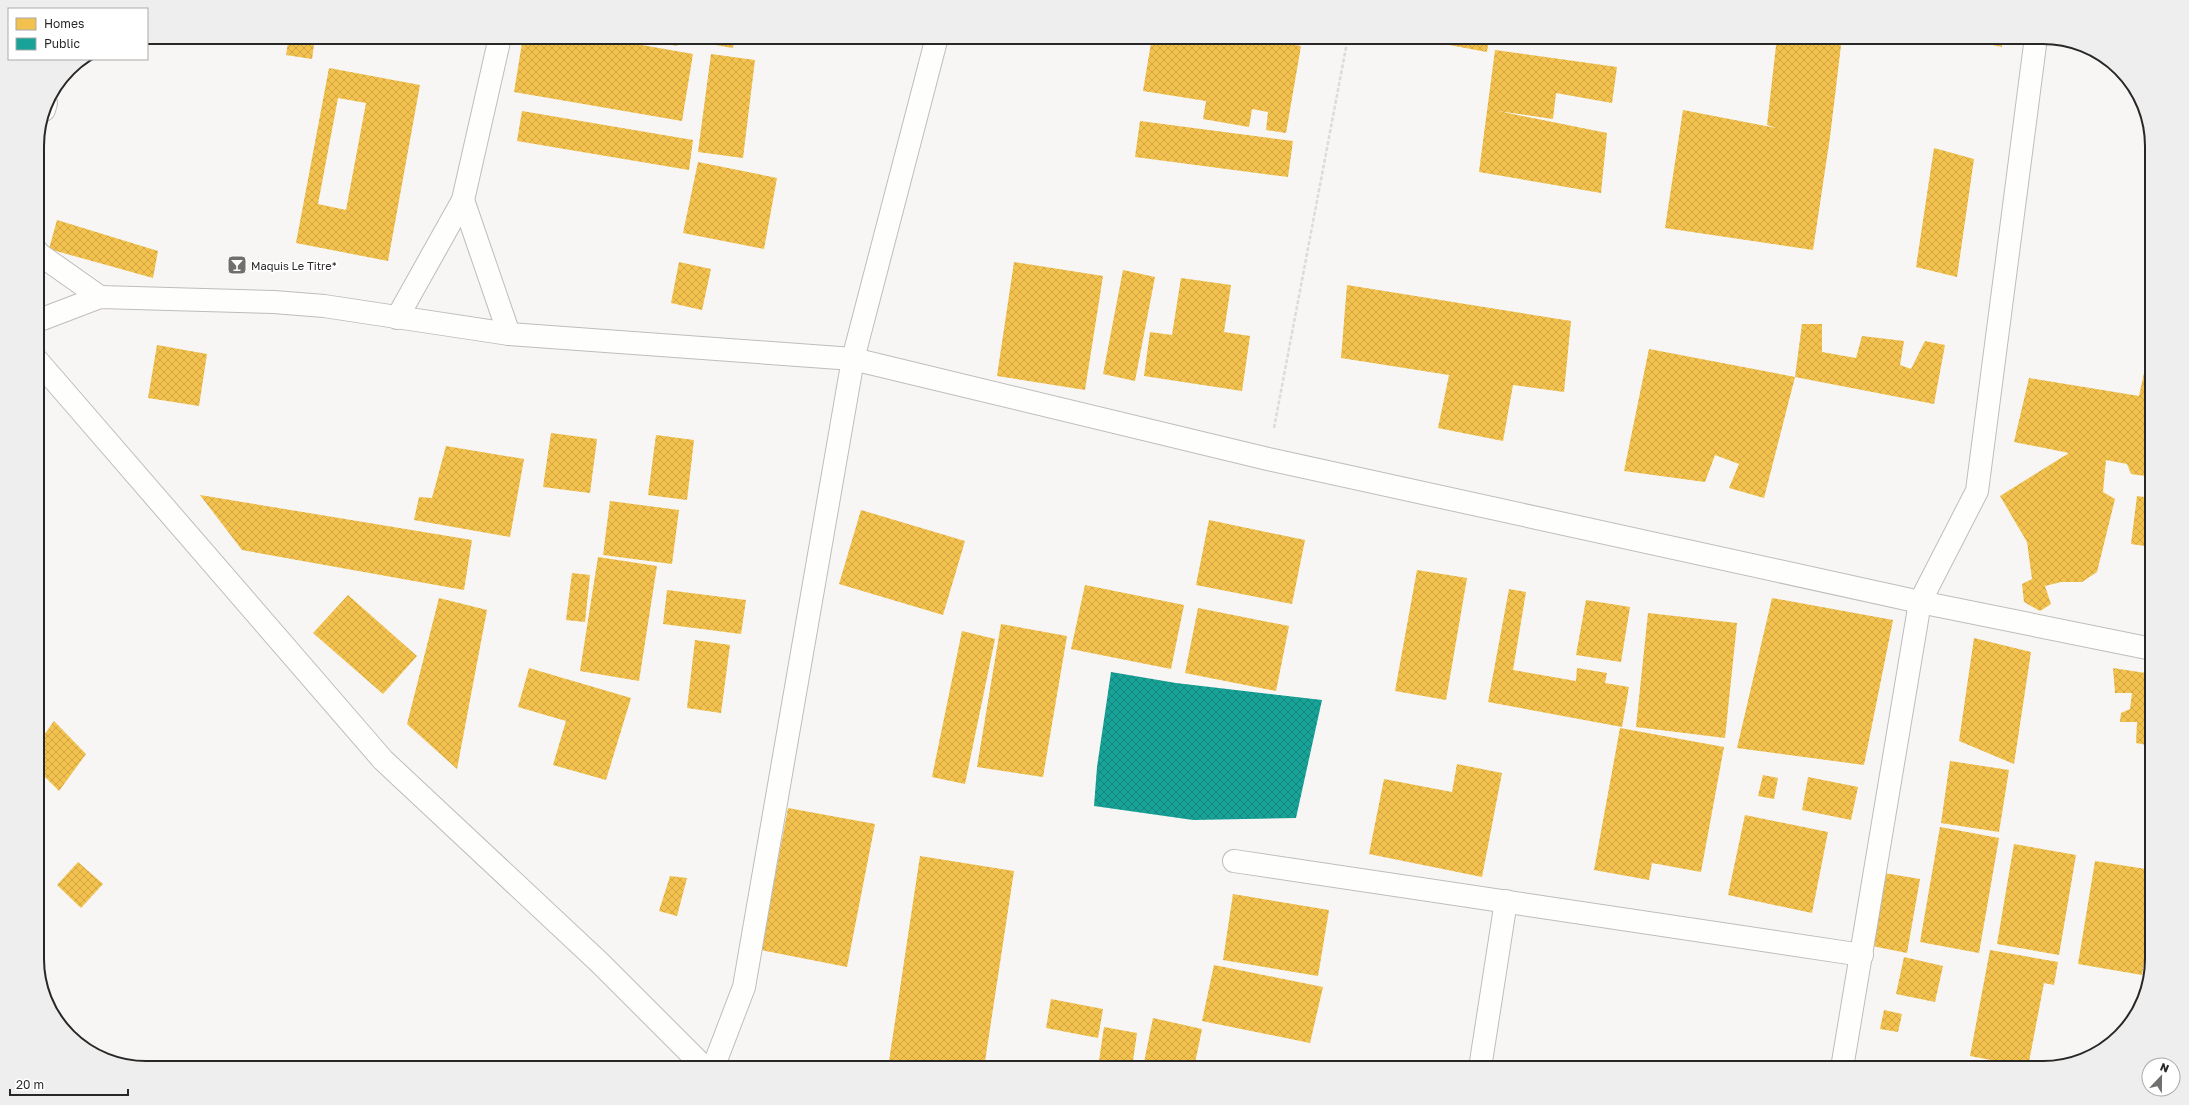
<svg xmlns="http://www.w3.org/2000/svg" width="2189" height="1105" viewBox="0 0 2189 1105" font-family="'Golos Text',sans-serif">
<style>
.homes{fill:url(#homes-cross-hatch);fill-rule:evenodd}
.public{fill:url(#public-cross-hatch)}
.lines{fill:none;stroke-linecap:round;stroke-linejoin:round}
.minor-casing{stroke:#bfbdbc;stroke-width:24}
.path{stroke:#dbdbda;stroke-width:2.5;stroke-dasharray:4 2;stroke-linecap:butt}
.minor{stroke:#fefefd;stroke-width:22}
.labels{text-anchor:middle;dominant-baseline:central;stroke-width:4;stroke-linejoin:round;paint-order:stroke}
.poi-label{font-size:11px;fill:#292726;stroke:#fff;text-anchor:start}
.rim{fill:none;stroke:#292726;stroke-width:2}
</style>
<defs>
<pattern id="homes-cross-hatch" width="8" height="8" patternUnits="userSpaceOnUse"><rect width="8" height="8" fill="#f2c14e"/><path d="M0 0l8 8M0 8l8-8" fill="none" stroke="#d0a644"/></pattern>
<pattern id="public-cross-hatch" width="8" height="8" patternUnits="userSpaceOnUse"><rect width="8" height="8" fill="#17a398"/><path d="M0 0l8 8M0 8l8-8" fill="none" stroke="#15857c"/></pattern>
</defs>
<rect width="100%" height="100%" fill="#f8f6f4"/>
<!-- homes -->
<g class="homes">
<path d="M289,37l26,1 -3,21 -26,-4z"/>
<path d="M523,37h73l97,17 -11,67 -168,-29z"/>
<path d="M634,37h45l-2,9z"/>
<path d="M686,37h49l-2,11 -47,-8z"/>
<path d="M1152,37h100l49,9 -15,87 -20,-3 2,-18 -16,-3 -3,18 -46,-8 3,-18 -63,-10z"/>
<path d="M1406,37h83l-2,15z"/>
<path d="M1777,37h65l-12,100 -17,113 -148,-22 18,-118 93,18 -9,-3z"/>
<path d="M1960,37h42v10l-42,-9z"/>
<path d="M1495,50l122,17 -5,36 -56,-10 -3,26 -55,-8 109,22 -6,60 -122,-21z"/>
<path d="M711,54l44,6 -12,98 -45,-6z"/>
<path d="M329,68l91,17 -32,176 -92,-18zM338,98l28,5 -20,107 -28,-6z"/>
<path d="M522,111l171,29 -4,30 -172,-29z"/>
<path d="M1140,121l153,20 -5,36 -153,-20z"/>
<path d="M1934,148l40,11 -17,118 -41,-10z"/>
<path d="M698,162l79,16 -13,71 -81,-16z"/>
<path d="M57,220l101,31 -5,27 -104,-29z"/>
<path d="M679,262l32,7 -9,41 -31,-7z"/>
<path d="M1014,262l89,14 -18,114 -88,-14z"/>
<path d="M1123,270l32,7 -20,104 -32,-7z"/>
<path d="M1181,278l50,7 -7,47 26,4 -8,55 -98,-15 6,-44 22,3z"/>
<path d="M1347,285l224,36 -7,71 -51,-7 -10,56 -65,-13 11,-53 -108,-17z"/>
<path d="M1802,324h20v28l34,6 6,-22 42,5 -4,24 11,4 14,-28 20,4 -11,59 -139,-27z"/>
<path d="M2152,336v141l-21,-3 -4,-10 -21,-4 -3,32 12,7 -18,73 -15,10h-21l-16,4 6,18 -11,7 -16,-9 -2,-18 10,-5 -5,-37 -27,-46 69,-43 -55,-11 15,-64 110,18z"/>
<path d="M157,345l50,9 -8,52 -51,-8z"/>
<path d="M1649,349l146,28 -31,121 -35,-10 10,-24 -24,-9 -10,27 -81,-11z"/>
<path d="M551,433l46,6 -7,54 -47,-6z"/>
<path d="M656,435l38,5 -7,60 -39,-5z"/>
<path d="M446,446l78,13 -14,78 -96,-17 5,-23 13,1z"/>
<path d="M200,495l272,45 -8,50 -222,-40z"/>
<path d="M2137,496l15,2v49l-21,-3z"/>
<path d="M610,501l69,9 -7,54 -69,-9z"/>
<path d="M861,510l104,31 -22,74 -104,-31z"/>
<path d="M1209,520l96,20 -13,64 -96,-19z"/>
<path d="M598,557l59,9 -18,115 -59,-10z"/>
<path d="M1417,570l50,8 -21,122 -51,-9z"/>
<path d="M572,573l18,2 -5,47 -19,-2z"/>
<path d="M1085,585l99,20 -13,64 -100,-20z"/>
<path d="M1509,589l17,3 -13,78 63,11 1,-13 30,5 -2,10 24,4 -7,40 -134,-25z"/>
<path d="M667,590l79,10 -5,34 -78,-10z"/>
<path d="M348,595l69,61 -34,38 -70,-61z"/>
<path d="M439,598l48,12 -30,159 -50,-45z"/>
<path d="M1772,598l121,22 -29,145 -127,-17z"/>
<path d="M1586,600l44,7 -9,55 -45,-7z"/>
<path d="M1198,608l91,18 -13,65 -91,-18z"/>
<path d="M1648,613l89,10 -12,115 -89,-11z"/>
<path d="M1001,624l66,12 -24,141 -66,-10z"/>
<path d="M962,631l33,8 -30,145 -33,-7z"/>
<path d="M1974,638l57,14 -17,112 -55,-23z"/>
<path d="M695,640l35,5 -9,68 -34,-5z"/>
<path d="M529,668l102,30 -25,82 -53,-15 13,-44 -48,-14z"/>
<path d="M2113,668l39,6v72l-16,-3 1,-21h-17l1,-9 9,-4 2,-16h-17z"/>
<path d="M54,721l32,33 -27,37 -22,-22v-24z"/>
<path d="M1620,728l104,19 -23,125 -49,-9 -3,17 -55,-10z"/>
<path d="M1950,761l59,9 -10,62 -58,-9z"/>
<path d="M1457,764l45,9 -20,104 -113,-23 15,-75 68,13z"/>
<path d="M1763,775l15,3 -4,21 -16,-3z"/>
<path d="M1808,777l50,10 -7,33 -49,-10z"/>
<path d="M788,808l87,16 -28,143 -86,-17z"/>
<path d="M1745,815l83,17 -16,81 -84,-18z"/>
<path d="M1940,827l59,11 -20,115 -59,-11z"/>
<path d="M2014,844l62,11 -17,100 -62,-11z"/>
<path d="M920,856l94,15 -30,197h-96z"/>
<path d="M2095,861l57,9v45l-10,60 -64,-11z"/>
<path d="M78,862l25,22 -22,24 -24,-23z"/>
<path d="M1884,873l36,6 -13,74 -35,-7z"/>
<path d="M670,876l17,2 -10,38 -18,-5z"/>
<path d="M1233,894l96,16 -11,66 -95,-16z"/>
<path d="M1990,950l68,12 -4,23 -10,-2 -16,84 -58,-11z"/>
<path d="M1904,957l39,9 -8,36 -39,-8z"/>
<path d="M1214,965l109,22 -13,56 -108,-22z"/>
<path d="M1051,999l52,10 -5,29 -52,-10z"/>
<path d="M1884,1010l18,4 -4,18 -18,-3z"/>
<path d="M1153,1018l49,11 -8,39 -51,-1z"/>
<path d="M1104,1027l33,6 -5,35h-34z"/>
</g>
<!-- public -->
<path class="public" d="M1111,672l65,11 146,17 -26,118 -103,2 -99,-14 3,-39z"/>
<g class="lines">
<!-- minor casing -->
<g class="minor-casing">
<g id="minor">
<path d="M500,37l-37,163 46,134"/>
<path d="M44,110l2,-7"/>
<path d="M37,251l2,3 61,43"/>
<path d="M397,318l66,-118"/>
<path d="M37,321l63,-24 174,5 50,4 185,28 344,25 415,100 652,143 232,47"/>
<path d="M37,360l346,400 217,203 105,105"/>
<path d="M1234,861l628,94"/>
<path d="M713,1068l31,-81 109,-628 84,-322"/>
<path d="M1480,1068l26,-167"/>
<path d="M1842,1068l78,-466 57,-111 59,-454"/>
</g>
</g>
<!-- path -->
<path class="path" d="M1274,428l74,-391"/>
<!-- minor -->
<use href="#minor" class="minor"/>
</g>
<!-- icons -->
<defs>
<g id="bar-square" transform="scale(1)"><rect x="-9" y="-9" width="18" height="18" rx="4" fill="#716f6e" stroke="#fff"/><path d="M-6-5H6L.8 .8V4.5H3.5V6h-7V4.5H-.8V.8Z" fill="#fff"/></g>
</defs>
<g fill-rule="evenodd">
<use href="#bar-square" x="237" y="265"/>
</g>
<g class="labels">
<!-- poi labels -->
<g class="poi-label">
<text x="251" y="265">Maquis Le Titre*</text>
</g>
</g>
<!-- crop -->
<path d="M0 0H2189V1105H0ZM146 44H2043A102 102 0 0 1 2145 146V959A102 102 0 0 1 2043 1061H146A102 102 0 0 1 44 959V146A102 102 0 0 1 146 44Z" fill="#eee" fill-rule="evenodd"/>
<path class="rim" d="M146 44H2043A102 102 0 0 1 2145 146V959A102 102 0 0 1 2043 1061H146A102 102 0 0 1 44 959V146A102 102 0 0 1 146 44Z"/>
<!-- legend -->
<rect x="8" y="8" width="140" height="52" fill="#ffffff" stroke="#a9a9a8"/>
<rect x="16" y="18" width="20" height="12" fill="#f2c14e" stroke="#a9a9a8"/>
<text x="44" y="28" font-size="12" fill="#292726">Homes</text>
<rect x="16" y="38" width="20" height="12" fill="#17a398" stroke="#a9a9a8"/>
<text x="44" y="48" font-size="12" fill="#292726">Public</text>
<!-- north arrow -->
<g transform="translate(2161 1077) rotate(22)"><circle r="19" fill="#ffffff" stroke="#a9a9a8"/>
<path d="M0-3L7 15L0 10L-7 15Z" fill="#716f6e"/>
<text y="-6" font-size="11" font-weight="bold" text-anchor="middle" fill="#292726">N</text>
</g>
<!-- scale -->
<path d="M10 1089v6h118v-6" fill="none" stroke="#292726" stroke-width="2"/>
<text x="16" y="1089" font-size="12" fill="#292726" stroke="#ffffff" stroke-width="3" paint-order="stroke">20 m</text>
</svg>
